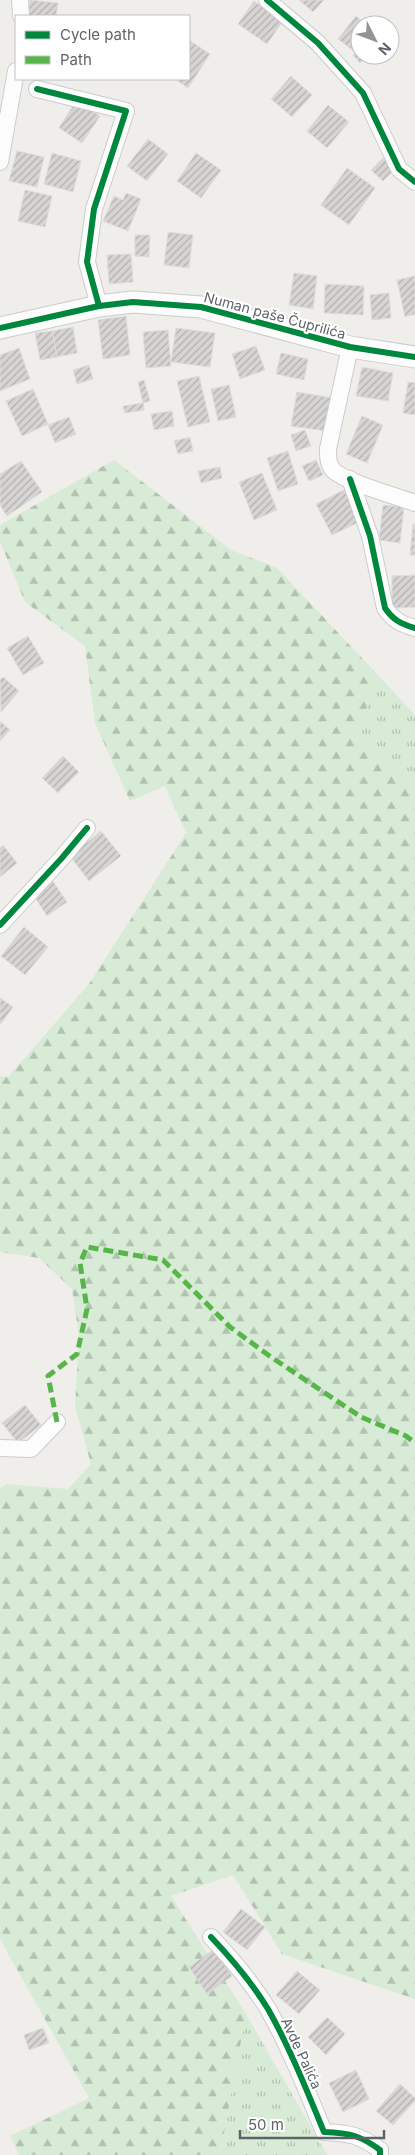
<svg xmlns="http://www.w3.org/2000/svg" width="415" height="2155" viewBox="0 0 415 2155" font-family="Inter,sans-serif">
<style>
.grass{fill:url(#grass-tufts)}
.forest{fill:url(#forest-firs)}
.building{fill:url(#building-hatch);stroke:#deddd9}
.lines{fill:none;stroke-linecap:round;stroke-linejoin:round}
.minor-casing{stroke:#cbcccc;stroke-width:18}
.tertiary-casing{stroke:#cbcccc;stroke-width:23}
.minor{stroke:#fdfcfc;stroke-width:16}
.tertiary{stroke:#fdfcfc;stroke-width:21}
.quiet{stroke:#58b549;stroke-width:5;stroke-dasharray:10 5;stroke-linecap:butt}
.cycleway-casing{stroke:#fff;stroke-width:9}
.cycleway{stroke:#00873e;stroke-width:6}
.labels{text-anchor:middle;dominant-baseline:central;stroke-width:4;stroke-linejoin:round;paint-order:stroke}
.street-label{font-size:14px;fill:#5f6368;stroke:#fff}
</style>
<defs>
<pattern id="grass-tufts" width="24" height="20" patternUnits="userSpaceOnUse" patternTransform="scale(1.25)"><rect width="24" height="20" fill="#d8ebd6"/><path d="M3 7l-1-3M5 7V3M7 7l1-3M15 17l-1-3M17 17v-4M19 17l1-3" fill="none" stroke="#b2c2b1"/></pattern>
<pattern id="forest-firs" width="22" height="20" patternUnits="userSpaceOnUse" patternTransform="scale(1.25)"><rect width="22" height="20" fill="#d8ebd6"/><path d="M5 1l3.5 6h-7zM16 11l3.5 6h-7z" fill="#b2c2b1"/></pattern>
<pattern id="building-hatch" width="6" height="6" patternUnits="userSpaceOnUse" patternTransform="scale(1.25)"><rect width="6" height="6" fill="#d6d5d3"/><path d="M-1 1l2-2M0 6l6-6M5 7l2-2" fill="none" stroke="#b1b0af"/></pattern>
</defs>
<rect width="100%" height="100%" fill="#efeeea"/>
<!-- grass -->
<g class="grass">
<path d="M376,673l39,42v76l-59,-48z"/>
<path d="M246,2014l81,141h-107z"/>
</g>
<!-- forest -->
<path class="forest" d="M114,460l117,90 46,18 99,105 -20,69 59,49v1208l-133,-45 -49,-79 -62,21 75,118 -26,141h-201l-9,-19 79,-38 -89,-159v-451l7,-4 61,5 23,-25 -16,-58 4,-70 -7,-47 -33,-31 -39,-6v-176l8,1 81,-93 97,-151 -21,-47 -35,15 -35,-78 -10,-77 -60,-44 -25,-61v-16z"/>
<!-- building -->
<g class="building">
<path d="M30,0l28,3 -2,13h-29z"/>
<path d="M299,0h25l-11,12z"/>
<path d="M254,1l29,20 -16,23 -29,-20z"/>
<path d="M356,16l11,9h-7v21l-5,6 -17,-13z"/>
<path d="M189,40l21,14 -22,34 -13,-9h14z"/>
<path d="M360,48v7h8l-8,8 -7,-8z"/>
<path d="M291,76l21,19 -20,22 -21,-18z"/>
<path d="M76,101l24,15 -18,27 -23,-15z"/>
<path d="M328,105l21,17 -22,26 -20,-17z"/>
<path d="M148,139l20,15 -21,27 -20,-15z"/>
<path d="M17,151l27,6 -7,30 -28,-6z"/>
<path d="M52,153l29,8 -8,31 -29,-8z"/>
<path d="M196,153l25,17 -20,28 -24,-17z"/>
<path d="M383,158l12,11 -12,12 -12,-11z"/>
<path d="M347,168l28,20 -26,37 -28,-20z"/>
<path d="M25,190l27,6 -7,31 -27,-6z"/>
<path d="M126,193l15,6 -13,32 -25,-10 11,-25 9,4z"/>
<path d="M168,232l25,3 -4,33 -25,-3z"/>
<path d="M135,235h15l-1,22 -14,-1z"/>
<path d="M131,254l2,28 -24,2 -2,-29z"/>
<path d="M294,273l23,3 -4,33 -24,-4z"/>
<path d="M415,276v38l-10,3 -8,-37z"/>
<path d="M325,284l39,2 -1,29 -39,-2z"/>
<path d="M389,293l2,25 -19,2 -2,-25z"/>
<path d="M126,316l4,39 -27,4 -5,-39z"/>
<path d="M73,327l4,26 -20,4 -5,-26z"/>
<path d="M176,328l39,5 -5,34 -39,-5z"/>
<path d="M168,330l3,36 -25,2 -3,-36z"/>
<path d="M52,331l5,26 -17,3 -5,-27z"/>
<path d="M256,346l9,24 -25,9 -8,-25z"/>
<path d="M19,348l11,31 -30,12v-36z"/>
<path d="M281,353l27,6 -4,21 -28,-6z"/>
<path d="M89,365l4,14 -16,5 -4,-14z"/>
<path d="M362,367l31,6 -5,28 -32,-5z"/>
<path d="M199,376l11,46 -22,5 -11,-46z"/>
<path d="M144,380l6,21 -7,2 -5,-21z"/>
<path d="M408,382l7,1v32l-12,-2z"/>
<path d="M229,385l7,32 -18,4 -7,-32z"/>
<path d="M33,389l15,35 -26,12 -16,-35z"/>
<path d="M297,392l36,6 -6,33 -36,-5z"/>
<path d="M143,403l1,7 -19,3 -2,-7z"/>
<path d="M172,411l2,15 -20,4 -3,-16z"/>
<path d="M362,416l21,9 -16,38 -21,-9z"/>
<path d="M69,417l7,17 -21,9 -7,-18z"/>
<path d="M305,430l6,16 -15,5 -5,-16z"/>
<path d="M190,437l3,14 -15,3 -4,-13z"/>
<path d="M288,451l10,33 -20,7 -11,-33z"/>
<path d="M316,460l7,15 -14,6 -7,-15z"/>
<path d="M21,461l21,31 -35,24 -7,-11v-31z"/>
<path d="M220,467l2,11 -21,5 -3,-12z"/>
<path d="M262,473l15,37 -23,10 -15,-38z"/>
<path d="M344,490l15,32 -27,13 -16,-31z"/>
<path d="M383,505l21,2 -4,36 -21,-3z"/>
<path d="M413,524h2v31h-5z"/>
<path d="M415,575v32l-23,1v-32z"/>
<path d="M28,636l16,27 -21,12 -16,-27z"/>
<path d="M3,677l16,14 -18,21 -1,-32z"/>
<path d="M0,721l10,9 -10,11z"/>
<path d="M63,756l16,16 -21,21 -16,-15z"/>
<path d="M101,831l20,25 -32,25 -19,-25z"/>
<path d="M3,845l14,18 -17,14v-29z"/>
<path d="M52,880l15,22 -20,14 -15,-23z"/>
<path d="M24,927l24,20 -23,28 -24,-19z"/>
<path d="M0,998l13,9 -13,18z"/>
<path d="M25,1405l16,20 -23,18 -16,-20z"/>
<path d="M241,1909l24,18 -18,23 -24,-18z"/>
<path d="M214,1949l18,27 -25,18 -18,-27z"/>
<path d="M297,1971l23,19 -21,24 -23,-19z"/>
<path d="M327,2017l18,17 -19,21 -18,-18z"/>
<path d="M43,2028l6,15 -20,7 -5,-15z"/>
<path d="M356,2070l13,29 -26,13 -14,-29z"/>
<path d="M400,2084l15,14v3l-22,24 -17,-14z"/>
</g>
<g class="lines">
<!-- minor casing -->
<g class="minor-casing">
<g id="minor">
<path d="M20,0l1,16"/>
<path d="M267,0l51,43 45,50 36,76 16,13"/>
<path d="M37,89l89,22 -32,98 -7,53 12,44"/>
<path d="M0,162l16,-91"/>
<path d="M350,347l-22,102c0,8 0,16 6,22 14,12 62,25 81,32"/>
<path d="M350,479l20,57 15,72c8,12 16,16 30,20"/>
<path d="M0,925l61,-66 26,-31"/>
<path d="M0,1448l31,1 26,-27"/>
<path d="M211,1937c19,20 43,49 57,72 22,39 39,82 56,123 25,1 36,3 56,18v5"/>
</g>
</g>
<!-- tertiary casing -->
<g class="tertiary-casing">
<path id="tertiary" d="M0,328l99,-22 34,-4 68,5 149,40 65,10"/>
</g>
<!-- minor -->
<use href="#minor" class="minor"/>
<!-- tertiary -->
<use href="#tertiary" class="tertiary"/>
<!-- quiet -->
<path class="quiet" d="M57,1422l-9,-46 29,-22 10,-45 -7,-46 7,-16 76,13 67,67 41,30 90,60 45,19 9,7"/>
<!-- cycleway casing -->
<g class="cycleway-casing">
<g id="cycleway">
<path d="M267,0l51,43 45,50 36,76 16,13"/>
<path d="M37,89l89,22 -32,98 -7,53 12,44"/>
<path d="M0,328l99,-22 34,-4 68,5 149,40 65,10"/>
<path d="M350,479l20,57 15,72c8,12 16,16 30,20"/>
<path d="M0,925l61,-66 26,-31"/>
<path d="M211,1937c19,20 43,49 57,72 22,39 39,82 56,123 25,1 36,3 56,18v5"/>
</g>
</g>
<!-- cycleway -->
<use href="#cycleway" class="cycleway"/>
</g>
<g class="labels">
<!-- street labels -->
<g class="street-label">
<text transform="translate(275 315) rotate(15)">Numan paše Čuprilića</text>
<text transform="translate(302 2053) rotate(65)">Avde Palića</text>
</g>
</g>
<!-- legend -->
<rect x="15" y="15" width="175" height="65" fill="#ffffff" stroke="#bfc1c3"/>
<rect x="25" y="31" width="25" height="8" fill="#00873e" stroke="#bfc1c3"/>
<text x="60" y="40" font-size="15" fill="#5f6368">Cycle path</text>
<rect x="25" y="56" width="25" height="8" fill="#58b549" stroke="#bfc1c3"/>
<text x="60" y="65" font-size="15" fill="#5f6368">Path</text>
<!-- north arrow -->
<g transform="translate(375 40) rotate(132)"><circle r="24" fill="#ffffff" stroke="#bfc1c3"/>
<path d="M0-4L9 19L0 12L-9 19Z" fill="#919496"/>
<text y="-8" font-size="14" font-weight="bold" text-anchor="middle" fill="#5f6368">N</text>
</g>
<!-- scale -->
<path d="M240 2130v8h144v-8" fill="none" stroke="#5f6368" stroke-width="2.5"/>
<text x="248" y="2130" font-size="15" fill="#5f6368" stroke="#ffffff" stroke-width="4" paint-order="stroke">50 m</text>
</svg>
